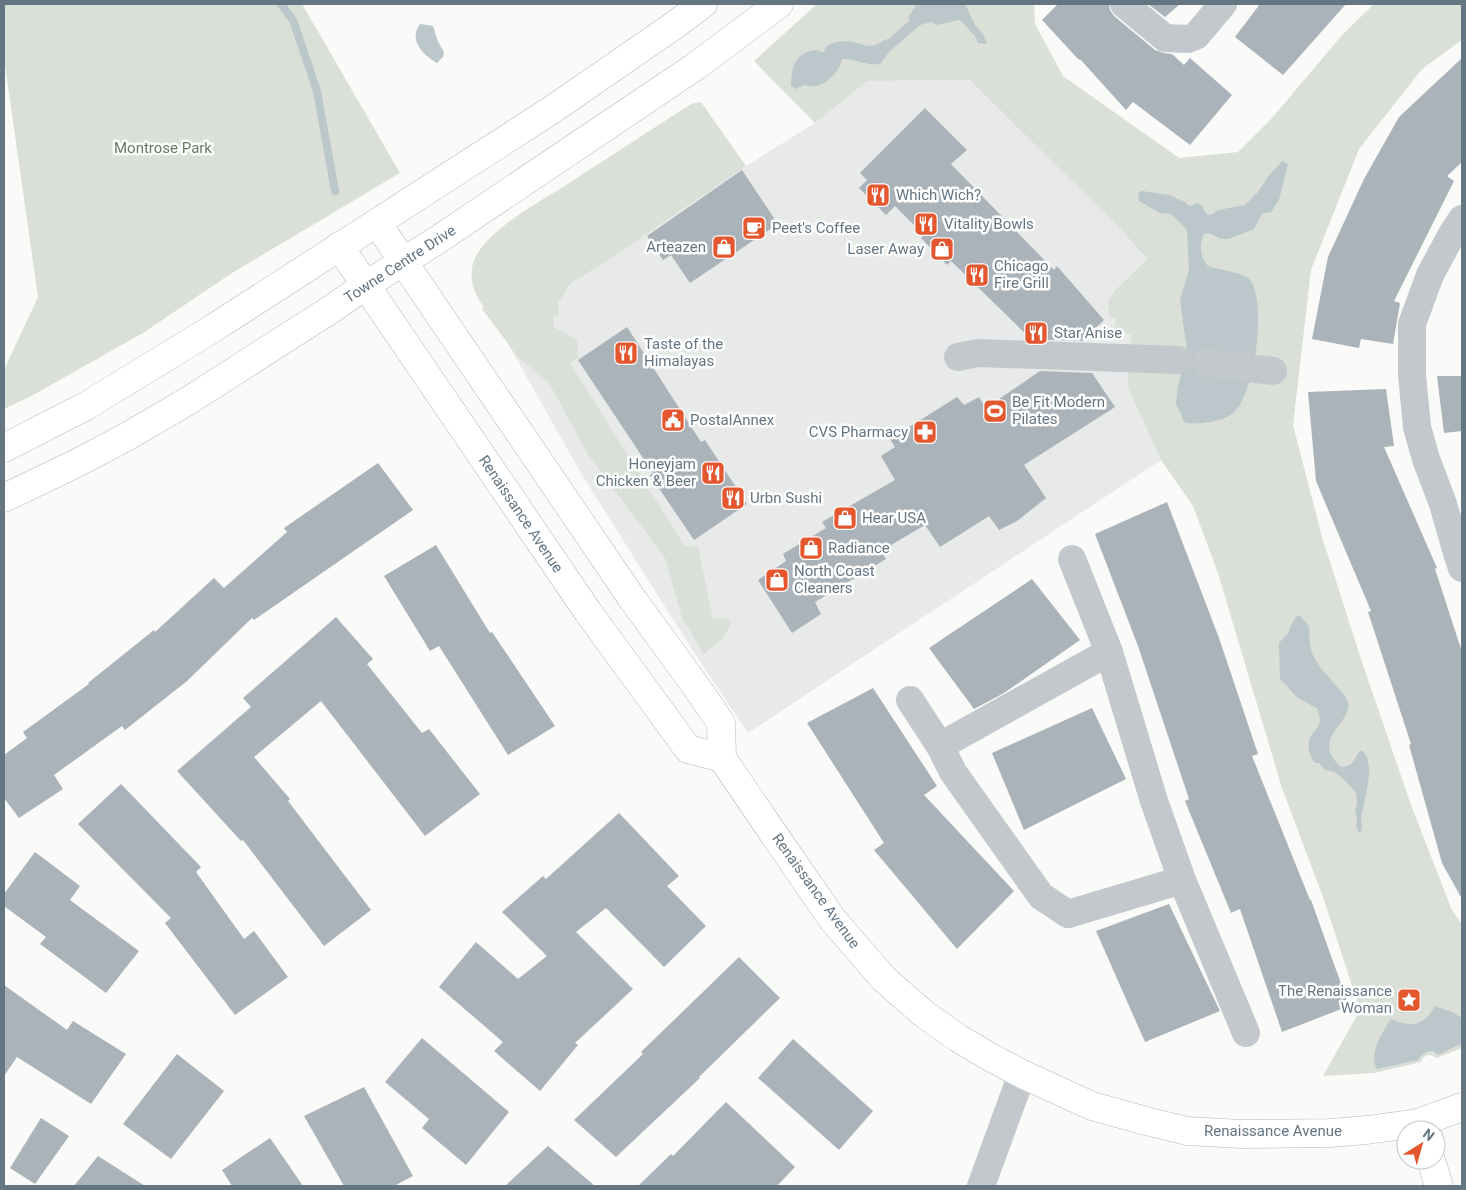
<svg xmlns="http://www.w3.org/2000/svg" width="1466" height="1190" viewBox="0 0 1466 1190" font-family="Roboto,sans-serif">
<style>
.built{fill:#e8e9e9}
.green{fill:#dadfd7}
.water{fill:#bbc7cb}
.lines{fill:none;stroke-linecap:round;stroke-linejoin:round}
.stream{stroke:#bbc7cb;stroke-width:8}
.building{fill:#aab3b9}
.secondary-casing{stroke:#b3babf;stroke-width:29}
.street{stroke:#c3c8cc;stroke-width:28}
.secondary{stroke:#fff;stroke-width:28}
.labels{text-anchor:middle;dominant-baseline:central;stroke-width:5;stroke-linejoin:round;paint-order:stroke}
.park-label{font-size:15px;fill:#687a64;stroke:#fff}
.poi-label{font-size:15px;fill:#657683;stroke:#fff;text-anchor:start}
.street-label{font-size:15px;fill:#657683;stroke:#fff}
</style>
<rect width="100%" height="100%" fill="#fafaf8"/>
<!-- built -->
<path class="built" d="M970,80l154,153 23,26 -30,29 -8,29h7l15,17 -4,52 34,74 -413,273 -55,-82 -111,-176 -80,-142 68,-49 40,-25 136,-93 69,-43 51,-42z"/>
<!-- green -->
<g class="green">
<path d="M4,4h298l98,169 -168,100 -89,60 -110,62 -29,14v-39l34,-73 -34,-239z"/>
<path d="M817,4h217l1,20 28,52 116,82 59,-6 35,-35 69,-82 32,-31h88v36l-40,29 -63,80 -48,121 -18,155 29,112 39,122 50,146 40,103 11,17v123l-25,10c-6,-4 -9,-4 -14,0l-2,4 -47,11 -51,3 37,-66 -37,-113 -41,-109 -64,-215 -25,-67 -32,-46 -34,-74 4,-52 -16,-3 1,-13 -7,-1 -1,-16 9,-13 30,-29 -23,-26 -154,-153 -103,1 -52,42 -61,-62z"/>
<path d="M701,102l45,64 -136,93 -40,25 -12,19 1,13 -6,1 1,10 23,13 1,18 -8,5 114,182 14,2 15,72 15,-1 3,5 -7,14 -20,17 -22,-36 -17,-60 -75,-100 -41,-75 -31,-26 -36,-48 2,-1c-10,-15 -17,-32 -9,-50 15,-30 63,-55 91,-73 42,-27 83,-54 125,-81z"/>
</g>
<!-- water -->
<g class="water">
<path d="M917,4h48l10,21 8,9 4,10 -9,-1 -3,-7 -15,-16 -24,5 -5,-3 -11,3 -29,25 -11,14c-12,2 -24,-5 -37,-5l-2,2c-1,11 -15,23 -25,25 -4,1 -8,0 -12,-1l-8,4 -5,-3c0,-5 1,-19 4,-23 4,-9 19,-16 27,-11h2l2,-5c7,-7 22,-6 32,-4 4,1 8,3 12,3 8,0 12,-7 20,-7l3,-4 17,-15 -2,-2z"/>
<path d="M420,24l13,2 5,16 6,10 -1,5 -6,6c-14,-8 -29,-23 -17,-39z"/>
<path d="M1282,161l6,3 -9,36 -8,12 -9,2 -8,15 -25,10h-8l-12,-6 -5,1c-5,11 -4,24 4,32 8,3 35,7 40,12 18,15 8,88 0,108 -3,9 -9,24 -18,29 -12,8 -31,9 -45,8l-9,-19 2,-18 9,-35 -7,-51 9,-30 -2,-40 -16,-16 -11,-1 -21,-12 -1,-3 1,-6 3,-1 27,4 16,7 3,3 3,1 6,-3 5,2 2,6 4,4 5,-1 5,-4 27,-5 13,-13 10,-15z"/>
<path d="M1297,616h4l5,7 3,3c1,7 0,16 2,23 3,14 17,27 26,38 4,5 10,10 11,16 4,21 -39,35 -7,64 16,-2 11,-8 20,-17 17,10 2,53 0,69l1,6 -1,8h-2l-3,-7 1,-6 -2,-10 2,-6 -1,-11 -13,-15 -9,-6 -10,-3 -5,-6h-4c-6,-8 -9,-18 -4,-27 3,-5 8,-8 9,-15 0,-3 -2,-8 -2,-12l-20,-11 -18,-19 -1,-36 9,-10 4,-10z"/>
<path d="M1435,1006l17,6 10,6v25l-24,12 -5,-4c-8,1 -11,3 -15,9l-41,9c-9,-15 6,-38 14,-50 20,9 33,7 44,-13z"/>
</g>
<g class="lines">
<!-- stream -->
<path class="stream" d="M281,4l12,16 24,71 18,100"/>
</g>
<!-- building -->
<g class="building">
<path d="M1058,4h51l1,6 4,6 41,34 9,3 8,1 12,11 6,-7 42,37 -42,50 -57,-43 -7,8 -46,-51 -1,1 -37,-40z"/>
<path d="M1148,4h32l-15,13z"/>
<path d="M1260,4h86l-63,71 -48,-38z"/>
<path d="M1462,58v104l-15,14 7,5 -60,120 6,2 -7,41 -32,-5 -2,9 -47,-9 16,-82 36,-78 35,-62z"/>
<path d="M925,108l42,42 -16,14 103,106 3,-4 47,54 -22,21 -51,-2 -80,-78 -4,4 -26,-27 3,-3 -29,-29 -9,9 -27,-27 8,-8 -7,-7z"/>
<path d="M742,170l36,54 -88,59 -19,-28 -8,5 -16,-24z"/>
<path d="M627,327l74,115 4,-2 42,64 -53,36 -44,-65 3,-2 -75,-113z"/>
<path d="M1040,371l52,2 23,34 -91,58 22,33 -29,23 -18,9 -10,-14 -49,31 -15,-22 -44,26 5,8 -71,43 6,12 -29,19 -34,-53 28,-19 -3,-7 43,-26 -4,-6 73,-42 -14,-24 14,-9 -5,-8 67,-42 7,8 15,-8 7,11z"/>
<path d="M1437,376h25v55l-18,2z"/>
<path d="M1386,389l8,57 -10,1 53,121 -2,1 27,83v247l-20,-36 -33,-118 2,-1 -43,-132 3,-1 -55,-130 -8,-89z"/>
<path d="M378,463l35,47 -159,110 -2,-2 -65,63 -62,49 -3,-4 -68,49 9,14 -44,29 -15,-20v-43l23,-17 -4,-6 66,-48 -1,-1 66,-53 1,2 59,-54 10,10 63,-56 -3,-4z"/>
<path d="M1167,502l52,136 39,116 -6,2 58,144h1l38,106 -67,26 -42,-123 -9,4 -46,-112 4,-2 -51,-153 -43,-112z"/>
<path d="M436,545l54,88 2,-1 63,94 -47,29 -69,-109 -9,5 -46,-75z"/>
<path d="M1032,579l48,61 -76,53 -30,16 -45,-61z"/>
<path d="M336,617l37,42 -6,5 55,69 7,-4 51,65 -55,42 -104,-135 -67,56 36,42 -2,2 83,109 -47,36 -81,-106 -2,1 -64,-70 74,-64 -8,-9z"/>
<path d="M873,688l64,98 -13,9 90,96 -57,58 -83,-99 10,-7 -77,-120z"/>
<path d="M1092,708l34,71 -102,51 -32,-77z"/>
<path d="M121,784l80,83 -5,5 48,67 10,-8 34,46 -53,38 -70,-92 6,-5 -93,-94z"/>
<path d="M619,813l60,63 -12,10 39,40 -42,41 -58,-59 -30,24 57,57 -58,54 3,2 -38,46 -46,-40 9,-9 -64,-55 37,-45 42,37 29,-23 -45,-44 41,-36 3,3z"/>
<path d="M35,852l45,34 -10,14 69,51 -33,42 -66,-49 6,-7 -42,-31v-12z"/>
<path d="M1169,904l51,107 -75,31 -49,-111z"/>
<path d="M739,957l41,41 -81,79 1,1 -84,79 -42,-37 69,-66 -2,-2z"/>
<path d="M4,985l63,45 6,-9 53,33 -35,50 -74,-47 -13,19z"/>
<path d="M422,1038l87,74 -43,53 -44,-37 7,-9 -44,-37z"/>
<path d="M793,1039l80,72 -34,39 -81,-72z"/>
<path d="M177,1054l47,37 -53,68 -48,-35z"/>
<path d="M364,1087l49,89 -19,10h-50l-40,-70z"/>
<path d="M726,1102l69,65 -18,19h-139l33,-32 2,2z"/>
<path d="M41,1118l28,18 -34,48 -25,-16z"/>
<path d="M270,1138l33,48h-71l-10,-16z"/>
<path d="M548,1146l47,40h-90z"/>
<path d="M98,1156l47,30h-71z"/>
</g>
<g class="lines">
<!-- secondary casing -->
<g class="secondary-casing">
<g id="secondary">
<path d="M377,223l254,374 64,88 26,38 1,35 51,75 60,87 51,59 40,35 34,24 32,19 32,17 70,32 54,15 41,10 54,3 89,-1 37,-3 51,-7 44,-16"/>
<path d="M339,246l249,366 100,137 34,9"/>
<path d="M4,448l82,-42 126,-77 338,-218 119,-82 34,-25"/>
<path d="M4,498l73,-35 51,-27 60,-35 145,-93 33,-23 73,-46 257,-173 83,-62"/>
<path d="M1431,1160l8,26"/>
</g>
</g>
<!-- street -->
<g class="street">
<path d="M1124,4l41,34 23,1 8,-3 27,-32"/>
<path d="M1462,219l-10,15 -22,41 -18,49v51l5,52 9,32 17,45 14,49 5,15"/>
<path d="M958,357l20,-4 200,7"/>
<path d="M1206,363l67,8"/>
<path d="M1072,559l37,93 45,149 28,79 64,153"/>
<path d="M910,700l30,46 13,26 88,124 27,18"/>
<path d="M940,746l169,-94"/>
<path d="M1068,914l114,-34"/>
<path d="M981,1186l41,-112"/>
</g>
<!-- secondary -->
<use href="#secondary" class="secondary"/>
</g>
<!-- icons -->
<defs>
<g id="restaurant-square" transform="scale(1.25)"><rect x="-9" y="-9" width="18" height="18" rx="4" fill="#e4572e" stroke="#fff"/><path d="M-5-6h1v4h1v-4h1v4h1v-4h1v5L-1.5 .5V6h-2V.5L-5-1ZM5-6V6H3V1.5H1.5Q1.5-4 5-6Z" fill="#fff"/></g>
<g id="cafe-square" transform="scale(1.25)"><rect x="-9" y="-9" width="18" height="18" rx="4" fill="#e4572e" stroke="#fff"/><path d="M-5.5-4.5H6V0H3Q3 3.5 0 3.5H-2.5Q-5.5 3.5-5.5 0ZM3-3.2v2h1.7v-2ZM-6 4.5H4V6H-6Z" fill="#fff"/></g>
<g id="shop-square" transform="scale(1.25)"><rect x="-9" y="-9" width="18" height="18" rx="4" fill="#e4572e" stroke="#fff"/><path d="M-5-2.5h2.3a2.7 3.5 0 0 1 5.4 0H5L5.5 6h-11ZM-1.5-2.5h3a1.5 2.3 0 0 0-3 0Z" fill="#fff"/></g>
<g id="stadium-square" transform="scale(1.25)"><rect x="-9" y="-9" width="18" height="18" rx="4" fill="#e4572e" stroke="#fff"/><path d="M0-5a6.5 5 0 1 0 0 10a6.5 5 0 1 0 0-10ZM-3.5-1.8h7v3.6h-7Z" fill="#fff"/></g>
<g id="civic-square" transform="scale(1.25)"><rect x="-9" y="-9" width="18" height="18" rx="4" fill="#e4572e" stroke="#fff"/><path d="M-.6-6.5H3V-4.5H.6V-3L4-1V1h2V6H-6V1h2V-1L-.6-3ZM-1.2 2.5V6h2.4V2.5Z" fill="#fff"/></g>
<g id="pharmacy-square" transform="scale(1.25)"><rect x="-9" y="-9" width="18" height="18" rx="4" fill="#e4572e" stroke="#fff"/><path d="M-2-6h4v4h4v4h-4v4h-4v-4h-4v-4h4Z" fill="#fff"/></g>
<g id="sight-square" transform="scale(1.25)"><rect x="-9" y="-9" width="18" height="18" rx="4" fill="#e4572e" stroke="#fff"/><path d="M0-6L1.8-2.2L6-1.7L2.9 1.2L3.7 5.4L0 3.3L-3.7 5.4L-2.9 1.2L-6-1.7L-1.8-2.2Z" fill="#fff"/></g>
</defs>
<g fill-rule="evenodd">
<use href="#restaurant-square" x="878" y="195"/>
<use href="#restaurant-square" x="926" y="224"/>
<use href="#cafe-square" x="754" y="228"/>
<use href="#shop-square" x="724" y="247"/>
<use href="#shop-square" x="942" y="249"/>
<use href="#restaurant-square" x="977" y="275"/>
<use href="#restaurant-square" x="1036" y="333"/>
<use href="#restaurant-square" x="626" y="353"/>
<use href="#stadium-square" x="995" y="411"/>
<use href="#civic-square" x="673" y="420"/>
<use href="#pharmacy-square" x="925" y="432"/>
<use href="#restaurant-square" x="713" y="473"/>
<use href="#restaurant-square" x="733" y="498"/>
<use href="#shop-square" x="845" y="518"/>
<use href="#shop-square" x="811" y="548"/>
<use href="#shop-square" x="777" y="580"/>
<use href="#sight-square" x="1409" y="1000"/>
</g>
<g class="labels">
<!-- park labels -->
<g class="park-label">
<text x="163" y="148">Montrose Park</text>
</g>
<!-- poi labels -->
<g class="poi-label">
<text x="896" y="195">Which Wich?</text>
<text x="944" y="224">Vitality Bowls</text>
<text x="772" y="228">Peet's Coffee</text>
<text x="706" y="247" text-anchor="end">Arteazen</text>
<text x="924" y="249" text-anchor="end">Laser Away</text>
<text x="994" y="266">Chicago<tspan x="994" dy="17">Fire Grill</tspan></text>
<text x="1054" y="333">Star Anise</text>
<text x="644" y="344">Taste of the<tspan x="644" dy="17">Himalayas</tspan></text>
<text x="1012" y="402">Be Fit Modern<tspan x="1012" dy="17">Pilates</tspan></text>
<text x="690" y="420">PostalAnnex</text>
<text x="908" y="432" text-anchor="end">CVS Pharmacy</text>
<text x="696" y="464" text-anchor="end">Honeyjam<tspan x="696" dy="17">Chicken &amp; Beer</tspan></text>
<text x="750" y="498">Urbn Sushi</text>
<text x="862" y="518">Hear USA</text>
<text x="828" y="548">Radiance</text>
<text x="794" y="571">North Coast<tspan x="794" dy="17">Cleaners</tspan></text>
<text x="1392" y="991" text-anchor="end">The Renaissance<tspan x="1392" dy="17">Woman</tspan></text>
</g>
<!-- street labels -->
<g class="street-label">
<text transform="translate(400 264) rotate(-33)">Towne Centre Drive</text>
<text transform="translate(521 514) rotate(56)">Renaissance Avenue</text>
<text transform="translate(816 891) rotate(54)">Renaissance Avenue</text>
<text x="1273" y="1131">Renaissance Avenue</text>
</g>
</g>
<!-- border -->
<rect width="1466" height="1190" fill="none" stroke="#657683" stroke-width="10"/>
<!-- north arrow -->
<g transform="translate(1421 1145) rotate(37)"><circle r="24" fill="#ffffff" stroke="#c1c8cd"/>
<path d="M0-4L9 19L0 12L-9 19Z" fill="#e4572e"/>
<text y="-8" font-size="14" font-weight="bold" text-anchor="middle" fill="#657683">N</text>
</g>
</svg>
